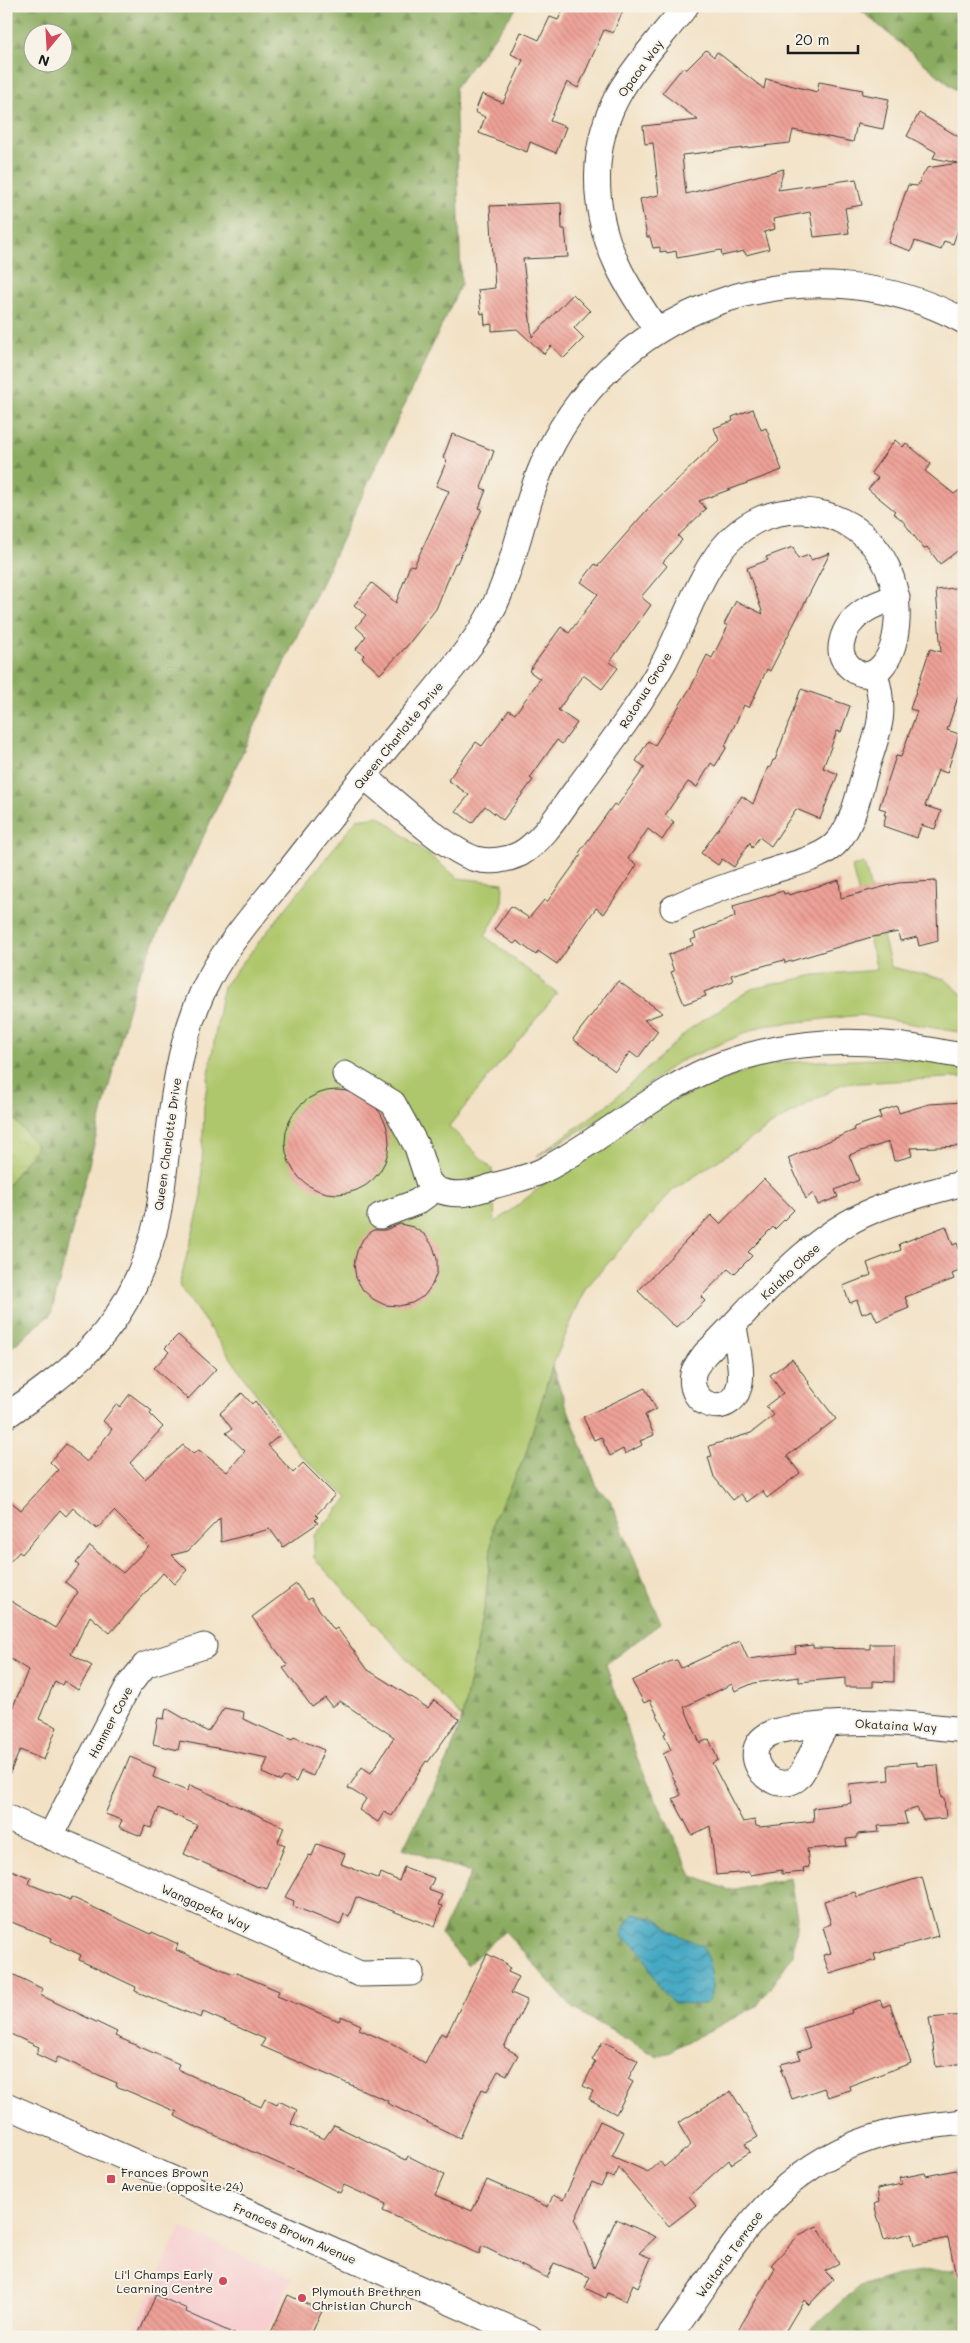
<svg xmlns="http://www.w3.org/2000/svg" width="970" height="2343" viewBox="0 0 970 2343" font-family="Mali,sans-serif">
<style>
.built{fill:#f7cfd1}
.grass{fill:#afc76c;stroke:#667244}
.forest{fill:url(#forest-firs);stroke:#54643e;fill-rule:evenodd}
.park{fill:url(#park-crowns);stroke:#667244}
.water{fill:url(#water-waves);stroke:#306270}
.building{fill:url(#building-back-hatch)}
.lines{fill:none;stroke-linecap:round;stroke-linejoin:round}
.minor-casing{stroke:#3c3a35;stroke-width:27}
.minor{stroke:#fff;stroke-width:25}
.poi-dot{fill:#d1495b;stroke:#f7f3e8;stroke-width:2}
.labels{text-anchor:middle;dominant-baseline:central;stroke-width:4;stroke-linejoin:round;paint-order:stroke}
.street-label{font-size:12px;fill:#1c1c1c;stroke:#f7f3e8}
.poi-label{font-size:12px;fill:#1c1c1c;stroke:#f7f3e8;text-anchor:start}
</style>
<defs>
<pattern id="forest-firs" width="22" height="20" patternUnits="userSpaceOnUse" patternTransform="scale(1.25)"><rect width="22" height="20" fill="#8bac60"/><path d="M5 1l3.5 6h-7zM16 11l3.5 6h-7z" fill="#718b4e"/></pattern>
<pattern id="park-crowns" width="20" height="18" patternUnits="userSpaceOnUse" patternTransform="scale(1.25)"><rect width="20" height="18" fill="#afc76c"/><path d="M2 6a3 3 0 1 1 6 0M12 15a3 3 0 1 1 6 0" fill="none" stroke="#96aa5d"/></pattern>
<pattern id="water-waves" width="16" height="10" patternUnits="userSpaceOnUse" patternTransform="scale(1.25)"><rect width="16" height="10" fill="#44a8c3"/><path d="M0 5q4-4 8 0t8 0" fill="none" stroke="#38889e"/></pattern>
<pattern id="building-back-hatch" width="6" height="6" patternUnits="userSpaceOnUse" patternTransform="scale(1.25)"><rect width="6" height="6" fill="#eda096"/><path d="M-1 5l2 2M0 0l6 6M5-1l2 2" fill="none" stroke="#cb8981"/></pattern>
</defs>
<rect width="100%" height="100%" fill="#f7f3e8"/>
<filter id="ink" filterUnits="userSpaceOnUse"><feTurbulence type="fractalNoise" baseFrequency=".02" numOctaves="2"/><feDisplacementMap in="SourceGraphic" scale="10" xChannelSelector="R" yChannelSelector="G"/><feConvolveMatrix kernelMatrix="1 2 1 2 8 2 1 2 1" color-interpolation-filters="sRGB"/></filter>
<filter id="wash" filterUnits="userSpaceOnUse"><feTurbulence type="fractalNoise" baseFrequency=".0096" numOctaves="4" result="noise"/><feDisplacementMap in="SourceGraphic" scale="20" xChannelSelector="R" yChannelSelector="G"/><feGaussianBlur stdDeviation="1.12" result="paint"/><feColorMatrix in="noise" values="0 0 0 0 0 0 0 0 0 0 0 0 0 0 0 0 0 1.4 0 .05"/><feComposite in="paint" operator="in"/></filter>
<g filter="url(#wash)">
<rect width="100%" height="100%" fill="#f2e1c4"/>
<!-- built -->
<path class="built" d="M180,2227l112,51 -26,59h-135z"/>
<!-- grass -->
<g class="grass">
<path d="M379,816l79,62 45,5 -1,23 -17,30 72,57 -108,133 43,43 3,54 48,-38 120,-80 103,-42 139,-5 59,7v12l-122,7 -67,39 -103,68 -87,98 -33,78 -28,92 -30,60 -9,87 -23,112 -148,-160v-22l34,-38 -50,-45 -119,-168 22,-84 3,-97 19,-117 134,-168z"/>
<path d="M864,863l27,104 54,12 19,17v37l-103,-18 -99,11 -84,36 -70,52 -71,42 73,-53 81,-75 60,-39 64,-14 62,-5 -25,-103z"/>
</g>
<!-- forest -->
<g class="forest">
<path d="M6,6h512l-63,82 6,196 -326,699 -84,331 -45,38v-165l31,-41 -31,-36zM32,32h30v30h-30z"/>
<path d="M858,6h106v91l-106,-89z"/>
<path d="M552,1367l45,120 13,13 51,123 -55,41 32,97 54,115 37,14 61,-12 7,39 -4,38 -36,51 -99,51 -86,-49 -67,-77 -38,34 -26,-31 30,-61 -68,-25 45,-88 14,-42 23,-112 9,-87 30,-60z"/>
<path d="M964,2267v70h-158l3,-6 48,-44 40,-12z"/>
</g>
<!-- park -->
<path class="park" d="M6,1110l31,36 -31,41z"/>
<!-- water -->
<path class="water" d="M633,1914l24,5 19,15 27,12c6,15 16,46 2,58l-31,-1c-19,-14 -23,-37 -36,-55 -4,-5 -12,-7 -16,-11v-7z"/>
<g id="blocks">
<!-- building -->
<g class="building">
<path d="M565,6h60l-12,27 -9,-3 -26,58 -11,-6 -17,39 16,6 -10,26 -26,-11 -3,10 -48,-19 6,-16 -10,-5 7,-18 21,9 20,-43 -12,-6 10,-22 18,8 11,-23 8,3z"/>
<path d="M706,50l8,7 3,-5 47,37 2,-10 51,13 2,-10 44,8 -1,4 27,5 -6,30 -26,-5 -4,18 -60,-12 -3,13 -108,12 4,39 98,-25 -6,21 78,-11 6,26 -17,3 4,25 -35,4 -4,-25 -37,7 2,10 -11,3 5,17 -23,6 -2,-4 -22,5 -1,-6 -44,8 -1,-7 -9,2 -1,-2 -6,1v-5l-7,1 -3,-11h-3l-7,-38 19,-4 -6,-52 -8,1 -2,-18 55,-6 -36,-27 21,-26 3,3z"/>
<path d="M919,113l45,27v72l-11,32 -9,-3 -3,9 -26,-9 -4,10 -23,-8 20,-58 9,1 10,-18 31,-5 -25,-5 3,-6 -29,-16z"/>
<path d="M561,203l1,26h3l3,28 -45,2 9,78 41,-43 17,17 -16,17 10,10 -20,20 -13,-12 -7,8 -27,-25 -25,2v-7l-7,1 -1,-12 -3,1 -3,-24 17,-2 -5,-82z"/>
<path d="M753,409l8,21 5,-2 16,42 -83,31 7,8 -28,27 4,4 -19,22 4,4 -26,31 10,8 -41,57 8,6 -16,21 -19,-14 -25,35 19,13 -15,21 -5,-4 -27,38 3,2 -30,40 -18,-14 -13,17 -16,-12 13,-16 -21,-15 28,-38 6,4 27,-36 6,4 25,-35 -11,-8 32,-44 8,6 29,-39 -17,-12 14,-18 3,2 55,-63 66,-63 -5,-12 19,-7 -1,-4z"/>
<path d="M452,434l42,17 -13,37 5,2 -7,18 3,1 -25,54h-2l-19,46 -29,37 -27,28 -18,-16 2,-3 -8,-6 10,-13 -10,-9 10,-12 -12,-10 18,-22 24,20 14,-38 4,1 35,-75 -13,-5 11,-26 -4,-2z"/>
<path d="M895,440l8,7 3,-4 25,21 -6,7 29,23 10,-7v59l-24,18 -13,-17 -3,2 -22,-29 -9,-7 2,-2 -27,-22 10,-11 -7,-5z"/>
<path d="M793,547l5,12 11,-4 2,5 19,-7 -60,118 -3,-2 -18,39 -5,-3 -19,41 2,1 -12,19 -4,-3 -14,24 -9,-5 -23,33 9,7 -12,18 -14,-11 -20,30 9,6 -22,33 -11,16 -8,-6 -39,56 -19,-13 -2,4 -19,-14 -3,3 -20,-14 17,-24 18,12 15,-18 3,2 34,-47 -2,-2 35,-49 3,2 28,-39 -9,-6 12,-20 7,4 37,-60 15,-30 5,3 16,-32 -4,-2 12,-23 27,13 -16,-46 21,-8 -2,-3z"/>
<path d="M964,587v92l-17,51 12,4 -12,39 -9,-3 -13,36 16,5 -6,18 -14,-4 -4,13 -34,-12 3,-11h-2l2,-5 -7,-2 17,-52 5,1 16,-46 -7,-2 20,-60 11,3 -5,-62z"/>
<path d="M801,689l49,17 -9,26 -4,-1 -14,37 15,6 -18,45 -24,-10 -25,37 -12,-9 -7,11 -2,-6 -16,25 -12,-8 -4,6 -17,-12 41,-57 11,8 15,-37 2,1 3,-8h2z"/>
<path d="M839,880l2,18 57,-15 38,-2 2,60 -19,5 -2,-9 -17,4 -2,-9 -30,6 -83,25 -1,-3 -53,15 2,6 -29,11 2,4 -22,8 -13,-32 3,-1 -6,-16 25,-10 -2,-5 5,-2 -2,-5 41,-16 -2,-11 50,-15 1,3 4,-1 1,2z"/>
<path d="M618,981l45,32 -19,7 14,11 -20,27 -8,-6 -15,19 -42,-32z"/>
<circle cx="337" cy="1142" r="52"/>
<path d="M964,1102v44l-54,2 2,8 -18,5 -5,-19 -40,13 10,25 -24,10 3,7 -20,8 -5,-12 -7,6 -18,-41 67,-28 -1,-3 27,-9 -2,-6 18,-6 2,7 30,-9z"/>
<path d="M764,1179l30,31 -19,19 -2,-2 -25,25 4,4 -18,18 -6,-5 -27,28 4,4 -29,27 -38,-37 73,-76 9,9z"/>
<path d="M400,1224l13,3 12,8 8,11 4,13v13l-5,13 -8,11 -12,7 -13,3 -14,-1 -12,-6 -10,-9 -7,-12 -2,-14 3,-13 6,-12 10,-9h12z"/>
<path d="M946,1226l7,19 4,-2 7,19v7l-12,5 2,5 -49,18 4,11 -32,13 -5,-11 -10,4 -5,-14 -7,3 -7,-17 28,-11 -4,-12 34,-13 -2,-6z"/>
<path d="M178,1335l38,34 -28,30 -34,-31 15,-16 -4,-4z"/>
<path d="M792,1359l17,23 -1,1 28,36 -49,37 13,17 -33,25 -5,-7 -15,11 -6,-8 -8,6 -19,-23 -6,-20 4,-1 -3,-10 42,-13 23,-18 -8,-9 17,-13 -13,-18z"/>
<path d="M645,1388l11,21 -11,6 9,20 -14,6 2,4 -17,9 -2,-5 -13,7 -9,-19 -7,3 -11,-23z"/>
<path d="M242,1393l10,11 3,-3 25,34 -12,10 25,28 10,-10 32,32 -19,20 2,2 -3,3 3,3 -35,24 -13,-18 -49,13 -1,-24 -32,33 -16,4 15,15 -13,14 -11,-11 -53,60 -20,-17 -19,38 21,12 -14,24 -14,-9 -2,4 -7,-4 -16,38 18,8 -13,33 -24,-10 -14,32v-58l22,-54 -22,-14v-58l49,30 23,-36 -13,-10 14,-16 -3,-3 14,-17 33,27 26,-27 -35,-35 -17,18 -24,-21 -7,8 -6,-6 -38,44 -3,-2 -13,14v-68l15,12 37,-40 -8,-8 16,-18 21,18 25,-33 -9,-8 13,-17 4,3 10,-13 22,17 -2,3 13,13 -33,36 15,16 38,-34 10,9 6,-4 28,22 18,-21 -19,-18 6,-4 -12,-16z"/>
<path d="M296,1584l12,16 3,-2 23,32 3,-2 31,42 60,38 6,-8 25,19 -31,43 -2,-1 -34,55 -8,-4 -6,10 -19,-12 7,-11 -18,-11 14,-21 9,6 23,-36 -54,-36 -8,6 -7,-9 -13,9 -29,-39 5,-2 -36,-49z"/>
<path d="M740,1641l8,18 48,-6 -1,-6 18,-2v3l57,1v-5h24v38l-21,-1v6h-28v-9l-46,4v-5l-45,6 -19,8 -3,-7 -48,23 16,36 9,-4 9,21 -6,3 31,59 12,-2 1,6 4,1 54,-6 -1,-13 38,-5 -2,-19 40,-4 -1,-15 29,-3v4l21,-1 3,33h3l2,20 -23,2 -6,-12 -13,4 3,12 -29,2 1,6 -22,2v4l-11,1 1,7 -40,3 2,18 -6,1 1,4 -22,2v-4l-32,5 -1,-3 -33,3 -6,-49 -18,9 -19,-36 8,-4 -18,-41 8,-4 -7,-16 2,-1 -16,-33 -6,3 -12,-22 39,-20 6,-1 4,8z"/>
<path d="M166,1708l42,24 16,-24 20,4 -1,7 49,21 2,-3 30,13 -11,26 -12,-5 -5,11 -12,-5 -3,4 -19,-8 6,-15 -88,-17 -2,9 -25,-6 5,-26 6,1z"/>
<path d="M130,1757l26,11 -3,9 34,14 3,-6 94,42 -6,15 7,3 -18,44 -8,-3 -1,1 -74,-33 13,-29 -38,-17 -8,20 -6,-2 -4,10 -22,-9 3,-7 -17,-6z"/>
<path d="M317,1844l28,10 -4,10 38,15 2,-6 18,8 5,-14 30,11 -5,12 13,5 -4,10 4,1 -7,21 -79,-30 -7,19 -5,-2 -4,11 -47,-19 1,-5 -9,-4 24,-42 3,1z"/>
<path d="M6,1868l25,10 -2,6 41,16 1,-3 80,37 1,-2 26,12 -2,6 57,24 1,-2 45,19 -2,5 62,25 2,-5 20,9 -2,4 36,16 30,19 16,-31 5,3 41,-82 20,10 -1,2 4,2 -2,4 11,5 -8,16 16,7 -23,47 14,8 -11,20 -9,-4 -11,20 -5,-2 -22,49 -73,-35 1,-2 -127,-55 4,-7 -62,-27 -2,6 -66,-27 1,-4 -57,-27 2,-5 -30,-14 1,-3 -46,-18z"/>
<path d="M922,1877l16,59 -64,18 2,6 -46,14 -7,-19 8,-2 -8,-26 8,-3 -7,-23 31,-9 2,5z"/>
<path d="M6,1971l37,18 -3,6 77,37 -2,4 64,28 -2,5 84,38 4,-8 12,6 2,-4 18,9 -6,14 33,15 10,-14 72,35 2,-4 24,12 12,7 -9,20 37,16 15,-31 61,27 5,-12 10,5 37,-79 24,11 -12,24 36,16 12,-11 4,6 27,-22 -13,-22 53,-32 27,46 -13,7 5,8 -19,12 -2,-4 -40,36 7,9 -27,21 -50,-58 -5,10 -7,-3 -6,11 -9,-4 -17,38 19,48 22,-49 40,18 -17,16 12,5 -13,29 -5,-3 -7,17 -18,-8 -2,5 -21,-10 5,-11 -36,-14 -7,15 -65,-32 -3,8 -96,-43 3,-7 -42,-19 -4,8 -31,-16 -117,-52 -17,-9 2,-4 -61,-26 1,-3 -59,-26 -3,6 -19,-9 3,-7 -33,-15z"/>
<path d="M880,2000l3,7 7,-3 21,59 -62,23 1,4 -22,7 -4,-9 -32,11 -11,-29h2l-2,-6 20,-5 -3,-7 12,-4 -7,-20 49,-15 -1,-3z"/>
<path d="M964,2015v48l-28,4 -7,-49z"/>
<path d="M603,2041l35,20 -10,18 5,3 -17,32 -27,-15 4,-8 -10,-5 12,-24 -3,-2z"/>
<path d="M956,2170l2,4 6,-1v101l-8,1 -8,-37 -34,7 -3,-12 -27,7 -10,-36 5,-2 -2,-13 25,-5 -2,-6 25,-5 1,3z"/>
<path d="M817,2226l22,37 -14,8 8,8 -24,26 -5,-5 -22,37h-48l41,-69 -4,-3 28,-30z"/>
<path d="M156,2295l31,14 -1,3 55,25h-104z"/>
<path d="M288,2295l34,16 -12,26h-41z"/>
</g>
</g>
</g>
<g filter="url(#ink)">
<use href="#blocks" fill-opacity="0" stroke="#3c3a35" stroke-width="1"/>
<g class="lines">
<!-- minor casing -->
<g class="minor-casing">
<g id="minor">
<path d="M656,330c-13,-22 -30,-44 -40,-68 -25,-54 -26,-120 5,-172 18,-30 43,-56 65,-84"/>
<path d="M364,776c26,21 83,75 112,83 14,4 31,1 44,-5 24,-14 40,-43 56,-64 31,-42 63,-83 88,-128 26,-48 41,-119 96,-143 26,-11 56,-11 82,2 89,43 54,185 9,147 -8,-7 -12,-16 -9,-27 6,-26 31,-37 55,-44"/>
<path d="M673,908c29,-14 59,-24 90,-34 23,-9 60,-14 76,-34 15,-19 20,-48 27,-71 13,-39 21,-55 9,-96"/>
<path d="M345,1074l48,29 24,44 11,34 7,8"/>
<path d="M380,1216l37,-14 18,-13c22,9 37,4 58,-3 16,-5 36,-8 51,-16 62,-32 115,-84 181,-107 51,-18 107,-24 160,-19 27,2 53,8 79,12"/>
<path d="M734,1326c2,16 10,46 5,61 -9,32 -52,20 -46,-13 1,-7 8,-14 12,-20 51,-50 99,-115 167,-143 30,-12 61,-20 92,-28"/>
<path d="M6,1416c27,-19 54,-38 77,-60 45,-42 72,-106 79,-167 9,-68 12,-135 41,-198 21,-45 55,-81 85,-119 34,-43 67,-86 102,-128 27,-33 56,-66 82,-101 44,-59 45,-125 75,-188 75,-156 266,-215 417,-134"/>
<path d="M828,1724c-12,13 -22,50 -33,56 -28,16 -60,-32 -23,-47 14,-6 34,-6 50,-8 47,-6 95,0 142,5"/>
<path d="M6,1817l354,157 51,-1"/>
<path d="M50,1837l78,-151 17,-21 59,-19"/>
<path d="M6,2105l523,232"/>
<path d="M669,2337c63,-86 103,-173 216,-203 26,-7 52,-9 79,-12"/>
</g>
</g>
<!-- minor -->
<use href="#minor" class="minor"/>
</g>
</g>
<!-- markers -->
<g class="poi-dot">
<rect x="106" y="2174" width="10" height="10" rx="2.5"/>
<circle cx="223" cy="2281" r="5"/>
<circle cx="302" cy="2298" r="5"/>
</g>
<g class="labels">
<!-- street labels -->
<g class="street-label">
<text transform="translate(640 68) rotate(-54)">Opaoa Way</text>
<text transform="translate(645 690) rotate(-58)">Rotorua Grove</text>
<text transform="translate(398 735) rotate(-51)">Queen Charlotte Drive</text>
<text transform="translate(167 1144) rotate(-82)">Queen Charlotte Drive</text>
<text transform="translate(790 1271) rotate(-43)">Kaiaho Close</text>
<text transform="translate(110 1722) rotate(-62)">Hanmer Cove</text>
<text transform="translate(896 1725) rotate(3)">Okataina Way</text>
<text transform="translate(206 1907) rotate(24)">Wangapeka Way</text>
<text transform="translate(295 2233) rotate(24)">Frances Brown Avenue</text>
<text transform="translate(729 2254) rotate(-54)">Waitaria Terrace</text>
</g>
<!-- poi labels -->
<g class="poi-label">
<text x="121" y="2172">Frances Brown<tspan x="121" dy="14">Avenue (opposite 24)</tspan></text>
<text x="213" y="2274" text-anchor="end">Li'l Champs Early<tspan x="213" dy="14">Learning Centre</tspan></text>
<text x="312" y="2291">Plymouth Brethren<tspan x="312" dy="14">Christian Church</tspan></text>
</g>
</g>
<!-- margin -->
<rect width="970" height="2343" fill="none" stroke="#f7f3e8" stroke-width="25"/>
<!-- north arrow -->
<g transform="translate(48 48) rotate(198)"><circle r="24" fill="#f7f3e8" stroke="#9f9d96"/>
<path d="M0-4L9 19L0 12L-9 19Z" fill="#d1495b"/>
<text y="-8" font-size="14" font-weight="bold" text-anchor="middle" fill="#1c1c1c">N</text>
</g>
<!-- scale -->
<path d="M788 45v8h70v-8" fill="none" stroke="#1c1c1c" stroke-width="2.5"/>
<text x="795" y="45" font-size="15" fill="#1c1c1c" stroke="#f7f3e8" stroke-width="4" paint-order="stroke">20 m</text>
</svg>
